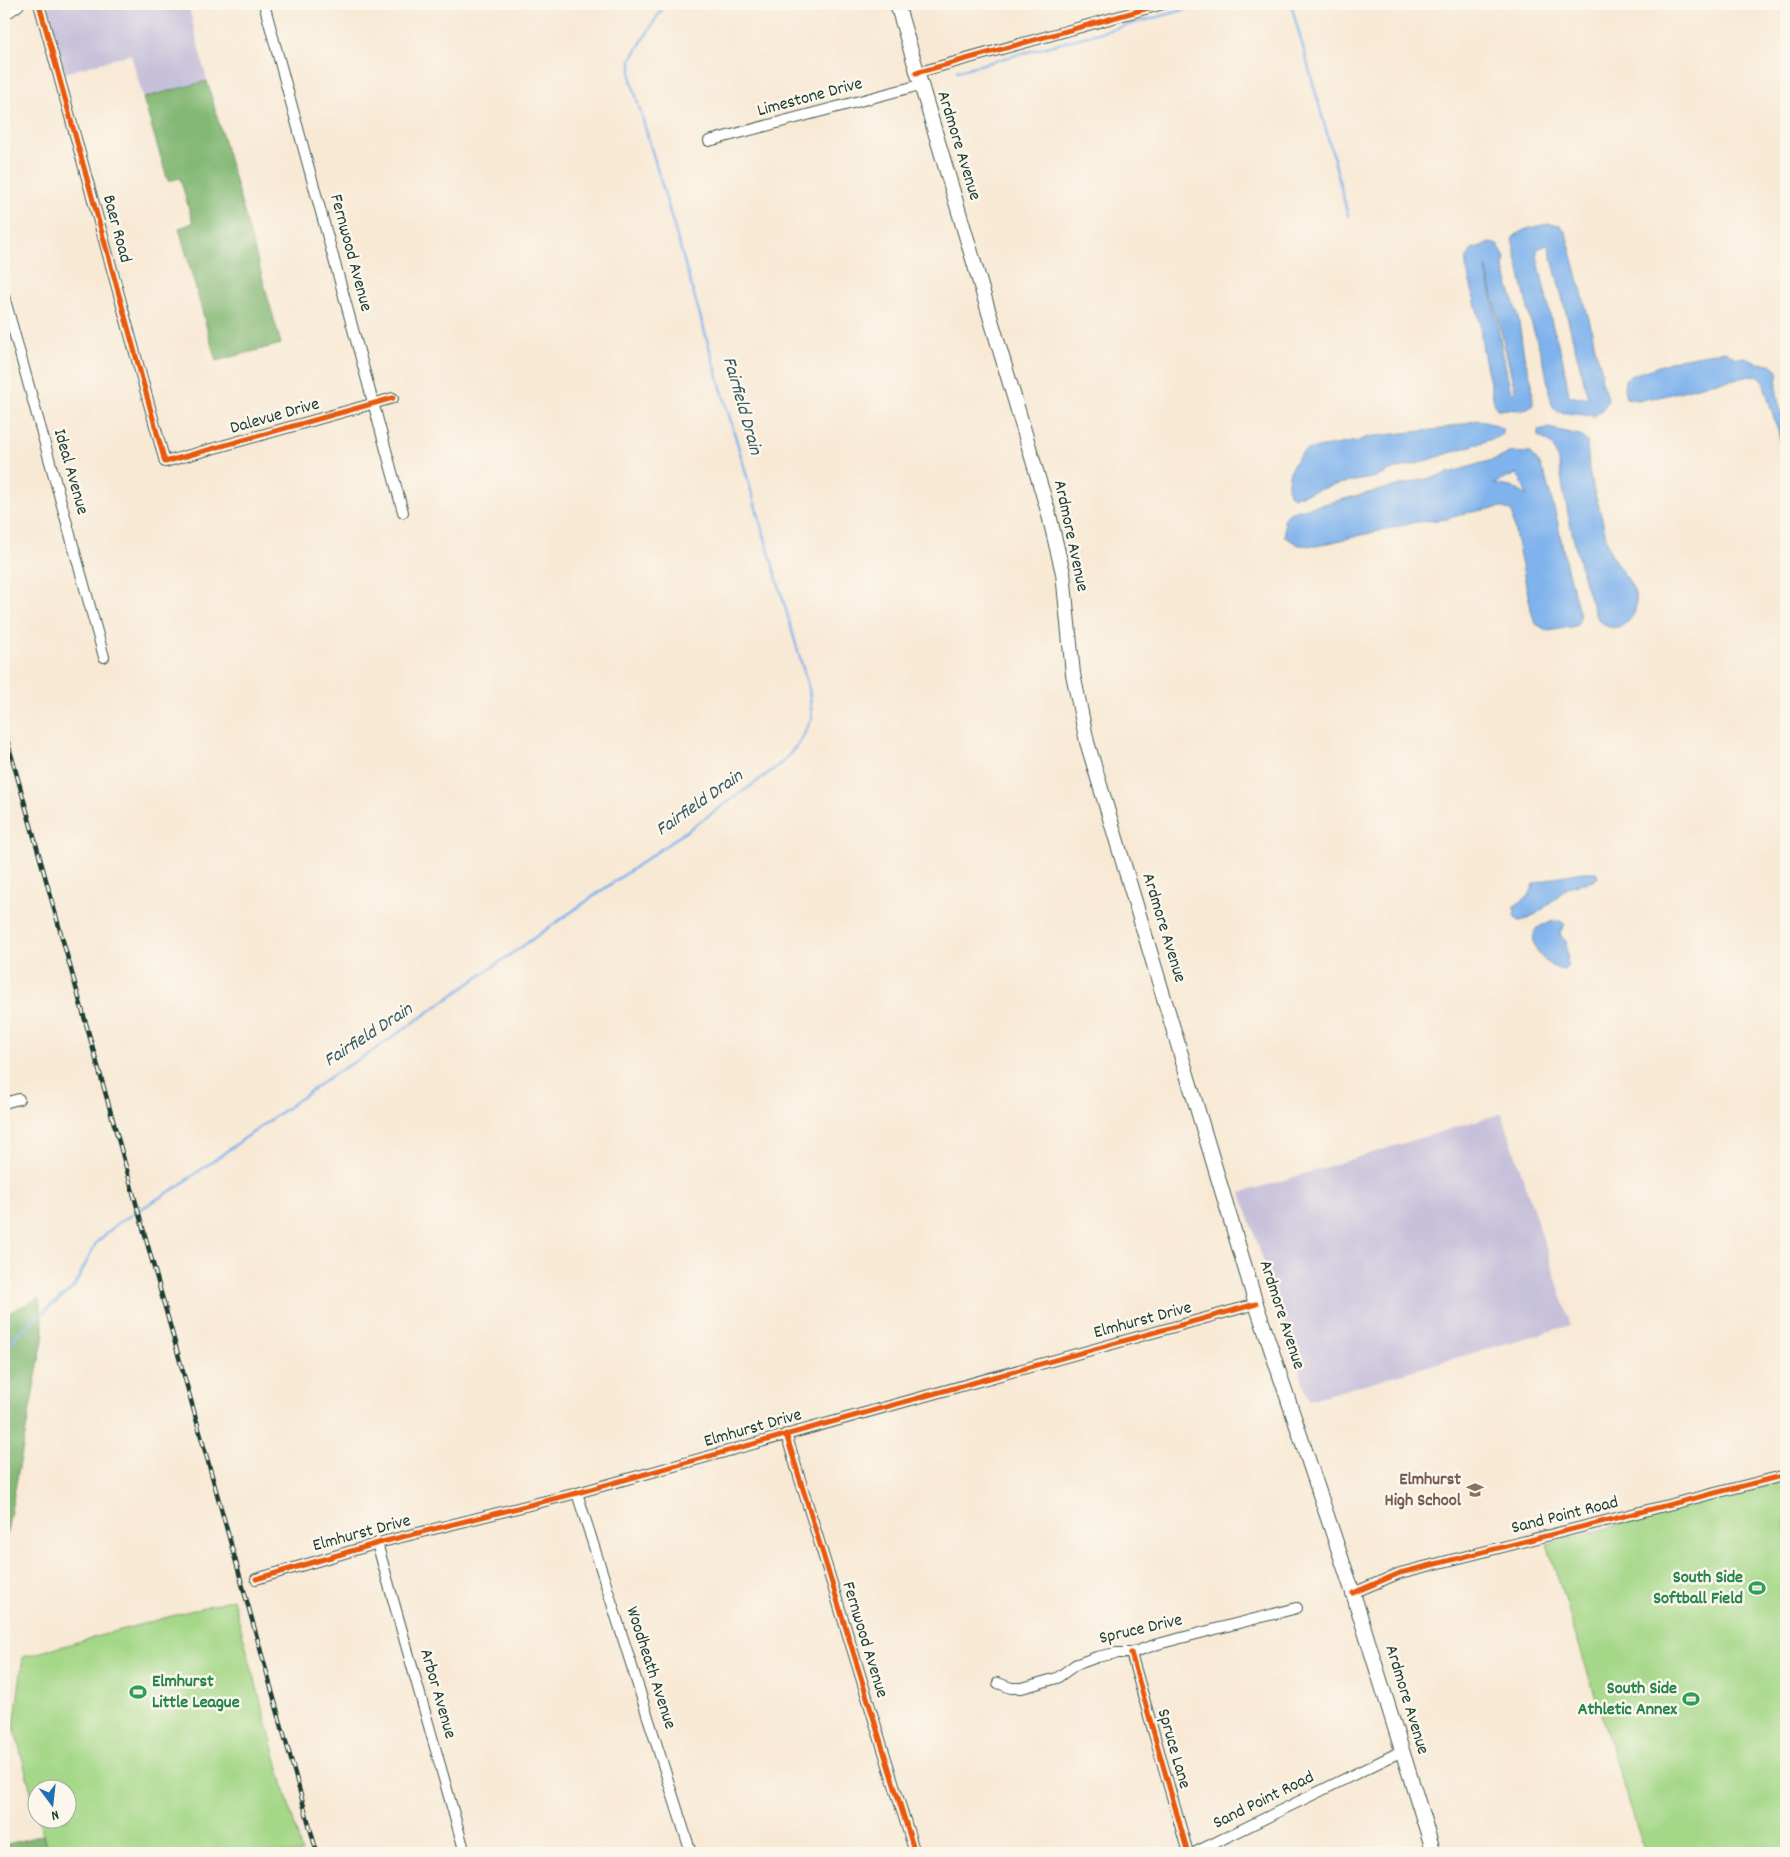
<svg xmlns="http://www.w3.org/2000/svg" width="1790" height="1857" viewBox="0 0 1790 1857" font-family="Dekko,sans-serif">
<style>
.industrial{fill:#c6c0da}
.green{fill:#a4d787;stroke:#628a5e}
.forest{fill:#83b874;stroke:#517a54}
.water{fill:#80b3ed;stroke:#507890;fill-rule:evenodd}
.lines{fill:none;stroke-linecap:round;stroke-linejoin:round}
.stream{stroke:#80b3ed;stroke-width:2.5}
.minor-casing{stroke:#40574c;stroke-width:12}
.major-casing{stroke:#40574c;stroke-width:16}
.minor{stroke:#fff;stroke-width:10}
.major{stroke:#fff;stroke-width:14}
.rail-casing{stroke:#1f3d34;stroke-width:4.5}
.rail{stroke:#fbf7ec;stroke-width:2.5;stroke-dasharray:8;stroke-linecap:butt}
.cycleway-casing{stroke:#fbf7ec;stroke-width:8}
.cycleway{stroke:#e8590c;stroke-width:5}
.labels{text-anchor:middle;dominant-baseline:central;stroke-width:5;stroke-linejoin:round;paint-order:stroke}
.street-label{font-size:18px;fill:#1f3d34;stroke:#fbf7ec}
.education-label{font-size:18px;font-weight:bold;fill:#785e54;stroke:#fbf7ec;text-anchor:end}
.leisure-label{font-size:18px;font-weight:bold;fill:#27864d;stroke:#fbf7ec;text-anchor:end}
.water-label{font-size:19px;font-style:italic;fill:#375a62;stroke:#fbf7ec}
</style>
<rect width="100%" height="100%" fill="#fbf7ec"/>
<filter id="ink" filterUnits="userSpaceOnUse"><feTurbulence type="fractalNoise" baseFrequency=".02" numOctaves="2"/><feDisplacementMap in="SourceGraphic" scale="10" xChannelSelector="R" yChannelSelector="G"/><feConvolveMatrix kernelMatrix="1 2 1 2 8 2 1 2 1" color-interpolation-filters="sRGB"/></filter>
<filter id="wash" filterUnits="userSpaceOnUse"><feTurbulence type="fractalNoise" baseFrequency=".0096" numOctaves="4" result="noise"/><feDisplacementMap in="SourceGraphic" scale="20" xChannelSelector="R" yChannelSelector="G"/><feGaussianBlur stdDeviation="1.12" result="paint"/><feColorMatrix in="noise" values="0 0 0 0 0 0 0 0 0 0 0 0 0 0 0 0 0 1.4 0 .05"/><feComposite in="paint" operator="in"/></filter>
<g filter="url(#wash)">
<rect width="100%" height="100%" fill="#f8e9d5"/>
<!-- industrial -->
<g class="industrial">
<path d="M48,4h140l19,77 -64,17 -12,-44 -66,19z"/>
<path d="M1502,1113l69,212 -262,75 -68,-207z"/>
</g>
<!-- green -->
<g class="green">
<path d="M1786,1480v373h-141l-98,-309z"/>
<path d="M233,1599l69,254h-254l-9,-33h29v-30h-30l-1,24 -23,-87 9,-70z"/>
</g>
<!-- forest -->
<g class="forest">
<path d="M207,81l74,263 -65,17 -37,-133 14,-5 -13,-45 -12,3 -25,-83z"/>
<path d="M39,1298l5,36 -40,214v-233z"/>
<path d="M43,1835l5,18h-44v-8z"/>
</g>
<!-- water -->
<g class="water">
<path d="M1549,224l11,1 6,8 24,90 6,29 6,19 -1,11 7,15 -1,6 -7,9 -6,4 -36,-4 -6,-7 -8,-42 -13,-41 -19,-83c7,-10 25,-13 37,-15zM1547,245l2,2 39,150 -10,1 -9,-3 -6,-35 -11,-36 -15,-69v-6z"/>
<path d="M1490,243l8,2 7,13 -2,8 15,51 6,38 8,28 1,22 -10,5 -26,-1 -2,-3 -12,-55 -4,-33 -13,-52v-6l6,-11zM1486,266l29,125 -1,2 -3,-1 -2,-7z"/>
<path d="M1725,351l11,7 9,-1 11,6 15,1 8,9c-7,23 4,37 7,59 2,10 0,22 0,32l-8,-33 -16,-52 -5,-4 -45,8 -52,14 -23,3 -11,-2 -2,-10 1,-8 5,-4 49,-17z"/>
<path d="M1478,420c10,1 17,4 25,10v4l-5,3 -82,27 -23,6 -16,7 -39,7 -44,13 -5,-3c-4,-16 3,-34 17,-44l52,-9 9,-4 74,-8z"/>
<path d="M1548,428l32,7 7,7c1,11 1,22 3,34 3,14 9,29 12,43 4,14 4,27 12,40 4,8 10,14 15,22 25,38 -22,64 -34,32 -14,-37 -22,-76 -30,-114 -4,-17 -4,-36 -12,-52 -3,-5 -10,-8 -15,-11v-6z"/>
<path d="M1510,452l20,1 9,10 6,13 12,43 10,50 13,46 -1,6 -3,5 -28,5 -12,-7 -4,-10 -19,-92v-7l-2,-4 -10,-4 -35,6 -19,6 -31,3 -100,24 -17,-1 -14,-8 -1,-19 7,-6 151,-37 60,-18zM1516,474l5,6 6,16 -12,-8 -21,-4z"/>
<path d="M1582,872h14l2,5c-6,8 -21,5 -29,10 -15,10 -33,33 -50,34l-5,-5 1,-7 -2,-2 16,-11 5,-12 21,-7z"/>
<path d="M1551,921h9l5,3 -5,8 1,4 5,5 2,25 -4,4c-17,-1 -39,-26 -27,-41 4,-4 9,-6 14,-8z"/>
</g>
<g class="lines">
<!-- stream -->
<g class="stream">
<path d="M1291,4l43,155 14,57"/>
<path d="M957,71l249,-67"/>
<path d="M4,1353l13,-19 57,-47 22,-44 22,-20 59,-36 157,-113 39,-23 382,-268 29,-22 17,-21 11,-22 -3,-29 -178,-610v-20l34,-55"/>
</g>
</g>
</g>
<g filter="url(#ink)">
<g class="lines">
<!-- minor casing -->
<g class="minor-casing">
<g id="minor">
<path d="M39,4l126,458 228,-64"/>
<path d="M264,4l139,508"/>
<path d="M916,73l247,-69"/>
<path d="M709,141l211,-56"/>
<path d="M4,296l100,361"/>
<path d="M4,1103l15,-4"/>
<path d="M786,1434l129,419"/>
<path d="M577,1493l114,360"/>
<path d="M377,1543l88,310"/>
<path d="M256,1579l126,-37 195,-49 679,-189"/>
<path d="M1353,1593l47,-20 386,-98"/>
<path d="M1131,1653l57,200"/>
<path d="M998,1683l13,5h11l35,-10 18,-13 22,-8 19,-4h15l27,-9 139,-36"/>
<path d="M1194,1853l208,-102"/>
</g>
</g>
<!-- major casing -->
<g class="major-casing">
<g id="major">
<path d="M897,4l151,507 15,62 10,101 14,68 169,562 97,289 81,260"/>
<path d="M4,13l13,-9"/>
</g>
</g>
<!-- minor -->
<use href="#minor" class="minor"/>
<!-- major -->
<use href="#major" class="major"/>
<!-- rail casing -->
<g class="rail-casing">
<path id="rail" d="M4,729l313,1124"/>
</g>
<!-- rail -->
<use href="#rail" class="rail"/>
<!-- cycleway casing -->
<g class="cycleway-casing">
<g id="cycleway">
<path d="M39,4l126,458 228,-64"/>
<path d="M916,73l247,-69"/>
<path d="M786,1434l129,419"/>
<path d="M256,1579l126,-37 195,-49 679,-189"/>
<path d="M1353,1593l47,-20 386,-98"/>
<path d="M1131,1653l57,200"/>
</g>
</g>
<!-- cycleway -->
<use href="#cycleway" class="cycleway"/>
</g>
</g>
<!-- icons -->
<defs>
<g id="school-bare" transform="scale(1.35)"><path d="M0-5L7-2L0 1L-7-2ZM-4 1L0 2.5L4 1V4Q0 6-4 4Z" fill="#8d6e63" stroke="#fbf7ec" stroke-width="2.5" paint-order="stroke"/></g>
<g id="stadium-bare" transform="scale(1.35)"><path d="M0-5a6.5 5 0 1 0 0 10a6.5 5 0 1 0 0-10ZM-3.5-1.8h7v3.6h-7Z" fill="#2e9e5b" stroke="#fbf7ec" stroke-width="2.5" paint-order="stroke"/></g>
</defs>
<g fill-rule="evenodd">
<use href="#school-bare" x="1475" y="1490"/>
<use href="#stadium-bare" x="1757" y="1588"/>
<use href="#stadium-bare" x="138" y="1692"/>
<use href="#stadium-bare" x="1691" y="1699"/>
</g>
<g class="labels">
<!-- street labels -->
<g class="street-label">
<text transform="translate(810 98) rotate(-15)">Limestone Drive</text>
<text transform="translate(958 146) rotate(73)">Ardmore Avenue</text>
<text transform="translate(116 229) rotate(75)">Baer Road</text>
<text transform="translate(350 253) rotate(75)">Fernwood Avenue</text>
<text transform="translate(275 417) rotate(-16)">Dalevue Drive</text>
<text transform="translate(70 472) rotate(74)">Ideal Avenue</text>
<text transform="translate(1070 536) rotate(78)">Ardmore Avenue</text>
<text transform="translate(1163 928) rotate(73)">Ardmore Avenue</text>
<text transform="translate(1281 1315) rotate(72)">Ardmore Avenue</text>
<text transform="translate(1143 1321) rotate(-15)">Elmhurst Drive</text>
<text transform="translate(753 1429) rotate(-16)">Elmhurst Drive</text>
<text transform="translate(1565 1516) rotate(-14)">Sand Point Road</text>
<text transform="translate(362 1534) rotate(-15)">Elmhurst Drive</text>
<text transform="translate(1141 1630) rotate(-13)">Spruce Drive</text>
<text transform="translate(864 1640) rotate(73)">Fernwood Avenue</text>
<text transform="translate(650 1668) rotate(72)">Woodheath Avenue</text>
<text transform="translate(437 1694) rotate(74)">Arbor Avenue</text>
<text transform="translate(1406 1700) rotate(73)">Ardmore Avenue</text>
<text transform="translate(1173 1749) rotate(74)">Spruce Lane</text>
<text transform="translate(1264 1801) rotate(-26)">Sand Point Road</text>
</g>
<!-- education labels -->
<g class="education-label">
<text x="1461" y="1480">Elmhurst<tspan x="1461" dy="21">High School</tspan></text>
</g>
<!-- leisure labels -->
<g class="leisure-label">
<text x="1743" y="1578">South Side<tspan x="1743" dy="21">Softball Field</tspan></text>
<text x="152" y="1682" text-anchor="start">Elmhurst<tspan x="152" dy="21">Little League</tspan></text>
<text x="1677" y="1689">South Side<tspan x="1677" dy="21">Athletic Annex</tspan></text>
</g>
<!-- water labels -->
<g class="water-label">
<text transform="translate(741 406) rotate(74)">Fairfield Drain</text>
<text transform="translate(700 804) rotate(-35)">Fairfield Drain</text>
<text transform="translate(369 1036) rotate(-33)">Fairfield Drain</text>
</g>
</g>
<!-- margin -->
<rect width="1790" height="1857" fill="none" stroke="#fbf7ec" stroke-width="20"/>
<!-- north arrow -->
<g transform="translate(52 1804) rotate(165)"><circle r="24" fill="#fbf7ec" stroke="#a3ada2"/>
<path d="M0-4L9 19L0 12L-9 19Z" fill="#1f6fb2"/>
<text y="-8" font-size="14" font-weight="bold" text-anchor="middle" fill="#1f3d34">N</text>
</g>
</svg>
